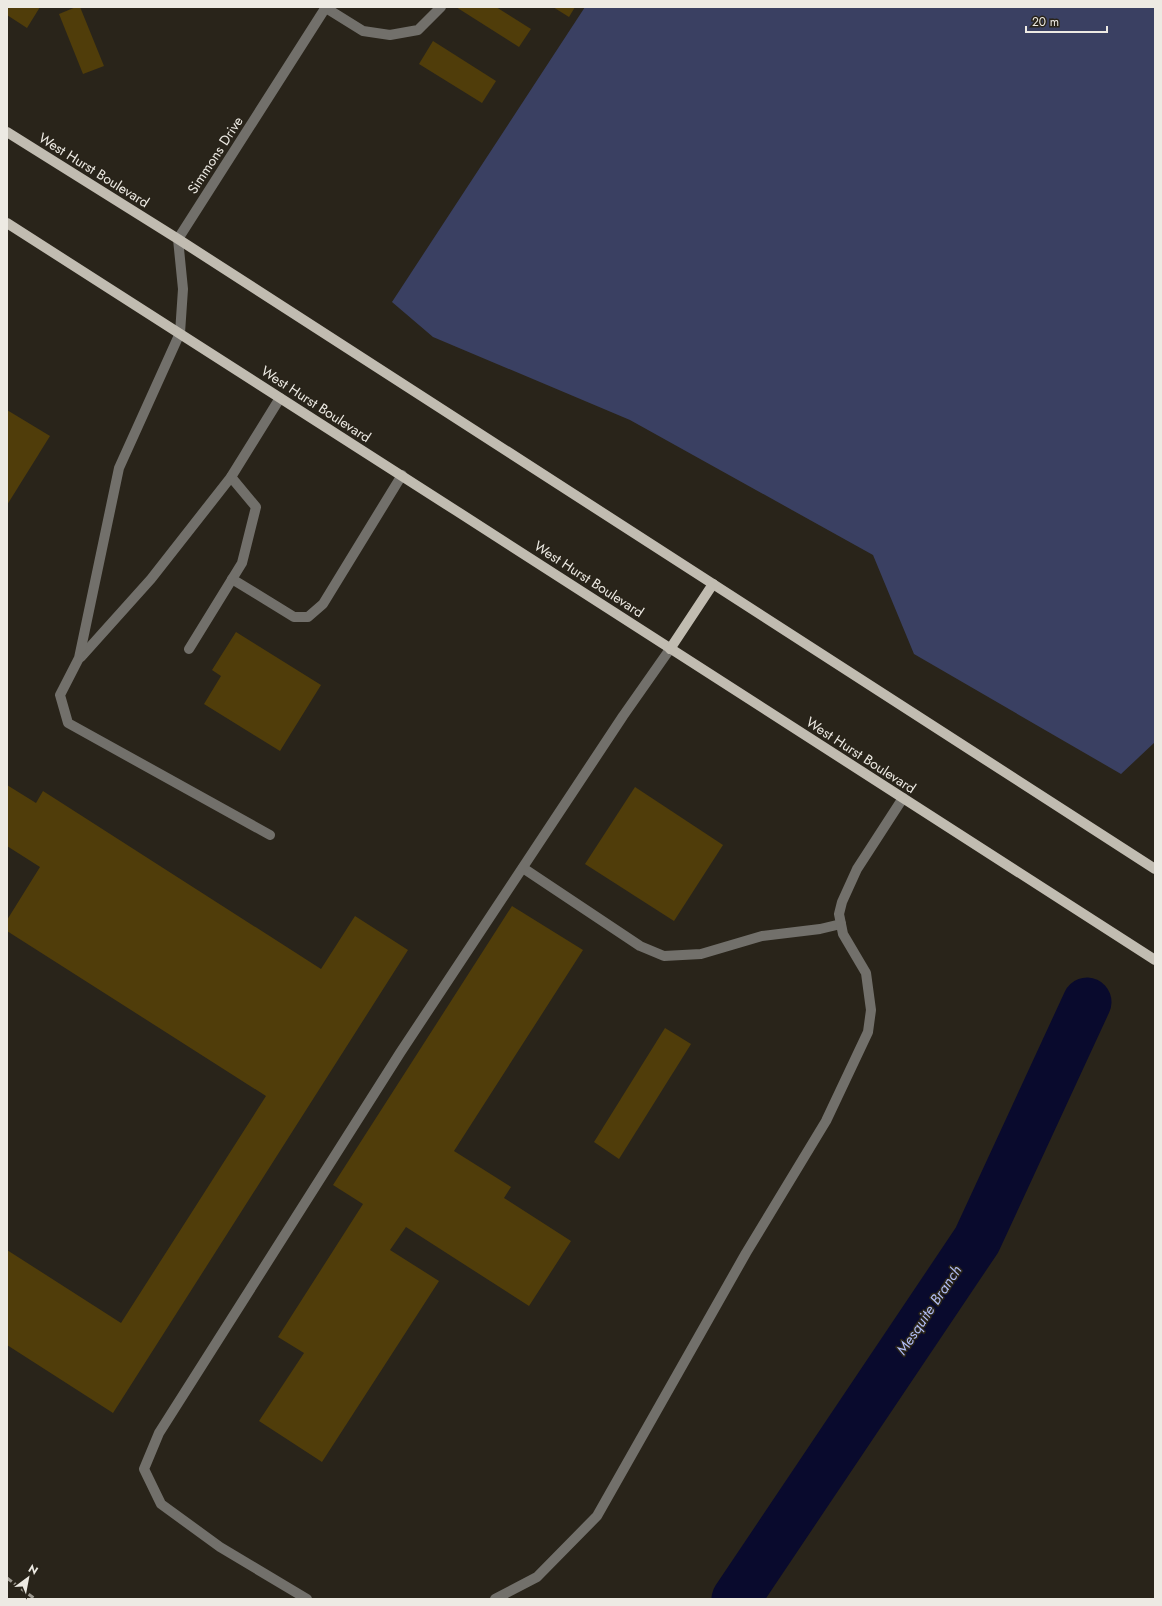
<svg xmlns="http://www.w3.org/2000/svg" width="1162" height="1606" viewBox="0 0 1162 1606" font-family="Jost,sans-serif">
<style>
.green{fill:#3a4062}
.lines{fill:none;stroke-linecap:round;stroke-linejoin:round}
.river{stroke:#090a2d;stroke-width:49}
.building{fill:#503d0a}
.minor{stroke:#72706b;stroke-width:10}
.major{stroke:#c1bcb1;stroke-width:10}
.rail{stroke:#9c988f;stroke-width:3;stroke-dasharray:6 3;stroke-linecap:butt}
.labels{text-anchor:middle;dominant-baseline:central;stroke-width:3;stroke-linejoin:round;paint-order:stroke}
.street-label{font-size:14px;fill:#edeae3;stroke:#29241a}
.water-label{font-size:15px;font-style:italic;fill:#b2bdf4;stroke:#29241a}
</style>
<rect width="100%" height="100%" fill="#29241a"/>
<!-- green -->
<path class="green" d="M585,7h570v735l-34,32 -207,-120 -41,-99 -243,-135 -197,-83 -41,-35z"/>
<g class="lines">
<!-- river -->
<path class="river" d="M736,1599l241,-359 110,-238"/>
</g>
<!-- building -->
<g class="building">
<path d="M7,7h33l-13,21 -20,-13z"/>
<path d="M76,7h4l24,59 -21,8 -24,-60z"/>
<path d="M456,7h40l35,22 -12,18z"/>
<path d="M553,7h22l-6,10z"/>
<path d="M433,41l63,40 -14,22 -63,-39z"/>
<path d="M7,410l43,26 -43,69z"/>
<path d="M236,632l85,53 -41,66 -76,-47 17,-28 -9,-6z"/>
<path d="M7,785l29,18 7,-12 278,178 34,-53 53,34 -295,463 -106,-68v-95l114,73 145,-227 -259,-165v-11l33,-53 -33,-21z"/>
<path d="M635,787l88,58 -49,76 -89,-57z"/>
<path d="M512,906l71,44 -129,201 57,36 -7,11 67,43 -42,65 -123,-79 -16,23 49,31 -117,181 -63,-41 45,-68 -26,-16 85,-133 -30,-19z"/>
<path d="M665,1028l26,16 -72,115 -25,-17z"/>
</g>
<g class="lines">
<!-- minor -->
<g class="minor">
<path d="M326,8l37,23 27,4 28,-5 23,-23"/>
<path d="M232,579l62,38h14l15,-13 79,-129"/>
<path d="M189,649l53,-86 14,-56 -25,-30"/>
<path d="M81,657l70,-78 80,-102 49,-79"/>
<path d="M270,835l-202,-112 -8,-28 19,-37 40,-190 61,-135 3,-44 -5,-50 148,-232"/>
<path d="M523,868l117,78 24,10 37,-2 61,-18 58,-7 21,-5"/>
<path d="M307,1599l-87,-52 -59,-43 -17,-35 15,-36 241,-380 223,-337 47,-67"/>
<path d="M495,1599l42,-22 60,-61 149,-263 80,-132 42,-89 3,-22 -5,-37 -23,-39 -4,-20 3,-12 15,-33 46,-71"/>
</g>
<!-- major -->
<g class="major">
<path d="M7,132l171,107 977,630"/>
<path d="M7,223c383,245 766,491 1148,737"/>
<path d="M670,649l43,-65"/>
</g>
<!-- rail -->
<path class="rail" d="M7,1578l28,21"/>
</g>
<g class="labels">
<!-- street labels -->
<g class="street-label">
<text transform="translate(215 155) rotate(-57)">Simmons Drive</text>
<text transform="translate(94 170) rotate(32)">West Hurst Boulevard</text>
<text transform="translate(316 404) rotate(33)">West Hurst Boulevard</text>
<text transform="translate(589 579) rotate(33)">West Hurst Boulevard</text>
<text transform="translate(861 755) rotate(33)">West Hurst Boulevard</text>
</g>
<!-- water labels -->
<g class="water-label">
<text transform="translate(929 1310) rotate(-56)">Mesquite Branch</text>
</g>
</g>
<!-- border -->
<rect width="1162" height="1606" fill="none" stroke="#edeae3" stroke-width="16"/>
<!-- north arrow -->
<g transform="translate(28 1578) rotate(32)" stroke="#29241a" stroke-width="3" paint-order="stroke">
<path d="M0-3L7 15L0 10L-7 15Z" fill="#edeae3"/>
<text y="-6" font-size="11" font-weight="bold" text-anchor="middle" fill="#edeae3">N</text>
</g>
<!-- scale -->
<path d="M1026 26v6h81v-6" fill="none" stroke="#edeae3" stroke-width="2"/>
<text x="1032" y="26" font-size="12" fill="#edeae3" stroke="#29241a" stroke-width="3" paint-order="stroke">20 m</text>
</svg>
